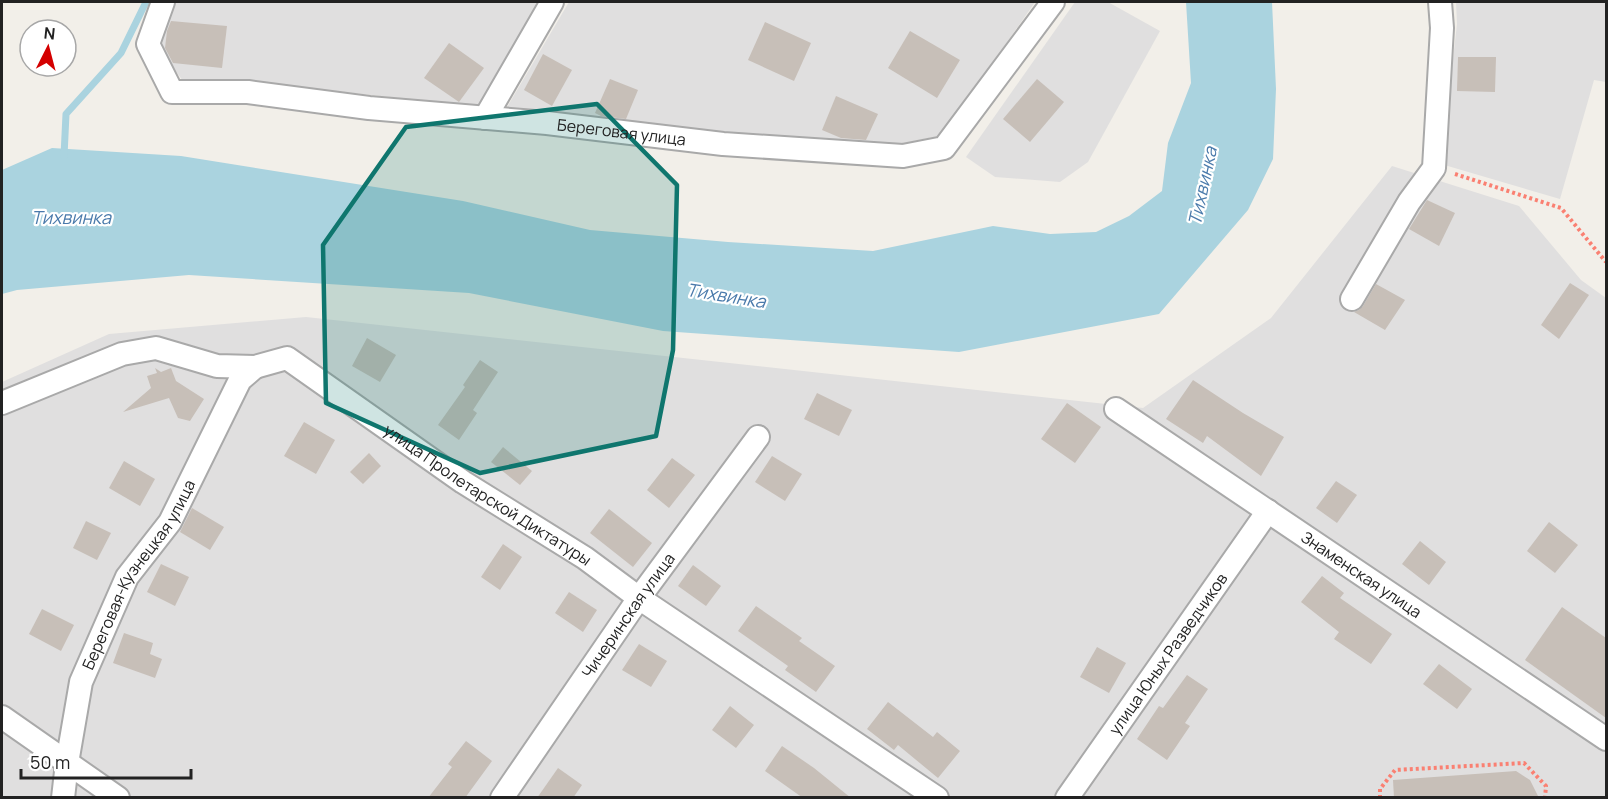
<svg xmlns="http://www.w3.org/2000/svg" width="1608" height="799" viewBox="0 0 1608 799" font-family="Manrope,sans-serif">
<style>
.residential{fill:#e0dfdf}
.water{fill:#aad3df}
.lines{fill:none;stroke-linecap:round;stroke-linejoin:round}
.stream{stroke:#aad3df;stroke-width:7}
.building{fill:#c7bfb8}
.minor-casing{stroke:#a9a9a9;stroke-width:26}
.path{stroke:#fa8072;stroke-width:4;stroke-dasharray:3 3;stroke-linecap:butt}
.minor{stroke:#fff;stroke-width:22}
.marked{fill:#0f766e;fill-opacity:0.2;stroke:#0f766e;stroke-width:4.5;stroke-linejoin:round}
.labels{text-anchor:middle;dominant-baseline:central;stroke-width:4.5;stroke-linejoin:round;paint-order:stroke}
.street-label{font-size:16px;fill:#222;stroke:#fff}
.water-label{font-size:18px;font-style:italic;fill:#4a7aab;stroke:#fff}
</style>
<rect width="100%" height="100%" fill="#f2efe9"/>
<!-- residential -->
<g class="residential">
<path d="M176,2h361l-57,105 -243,-27 -54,1 -25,-34z"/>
<path d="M569,2h466l-92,133 -53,11 -246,-21 -138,-16z"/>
<path d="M1075,2h33l52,29 -72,131 -28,20 -65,-5 -29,-20z"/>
<path d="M1456,2h150v80l-12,-2 -34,119 -119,-35 16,-140z"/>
<path d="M1392,166l127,40 62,74 25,18v499h-1604v-415l107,-48 197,-17 837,91 128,-90z"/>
</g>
<!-- water -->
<path class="water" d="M1186,2h86l4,87 -3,70 -25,51 -89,104 -200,38 -296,-21 -194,-38 -280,-18 -172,15 -15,4v-124l50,-22 129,8 282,45 127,29 138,12 145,9 120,-25 57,8 46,-2 33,-16 33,-25 6,-48 23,-60z"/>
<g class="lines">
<!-- stream -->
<path class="stream" d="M64,156l2,-42 55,-61 25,-51"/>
</g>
<!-- building -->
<g class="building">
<path d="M171,21l56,5 -5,42 -49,-5 -8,-15 2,-17z"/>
<path d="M765,22l46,21 -17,38 -46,-21z"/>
<path d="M910,31l50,29 -23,38 -49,-30z"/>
<path d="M449,43l35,25 -25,34 -35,-24z"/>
<path d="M543,54l29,16 -20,36 -28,-16z"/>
<path d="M1458,57h38l-1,35 -38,-1z"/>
<path d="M610,79l28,11 -12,29 -25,-3 -6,-3z"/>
<path d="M1037,79l27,23 -34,40 -27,-23z"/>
<path d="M836,96l42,18 -12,26 -25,-2 -19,-8z"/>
<path d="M1427,200l28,13 -16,33 -30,-17z"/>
<path d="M1570,283l19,12 -30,44 -18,-14z"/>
<path d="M1376,284l29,16 -20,30 -31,-18 5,-2 4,-4z"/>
<path d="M367,338l29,17 -16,27 -28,-16z"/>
<path d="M480,360l18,12 -25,38 4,3 -18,27 -21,-15 27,-38 -2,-2z"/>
<path d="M155,368l6,4 10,-4 5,13 28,18 -14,22 -12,-3 -9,-20 -46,14 28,-24 -4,-12 10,-3z"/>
<path d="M1193,380l50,33 41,24 -23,39 -54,-40 -4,7 -37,-24z"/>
<path d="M817,393l35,17 -13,26 -35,-17z"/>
<path d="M1067,403l34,24 -26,36 -34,-24z"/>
<path d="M304,422l31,18 -19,34 -32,-18z"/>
<path d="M503,447l29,24 -12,14 -29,-23z"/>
<path d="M369,453l12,13 -18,18 -13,-12z"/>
<path d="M772,456l30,18 -17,27 -30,-19z"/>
<path d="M672,458l23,17 -26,33 -22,-18z"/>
<path d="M124,461l31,18 -15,27 -31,-18z"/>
<path d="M1336,481l21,14 -20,28 -21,-15z"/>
<path d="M192,508l32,19 -14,23 -30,-18z"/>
<path d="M609,509l43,34 -19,24 -43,-34z"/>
<path d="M86,521l25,12 -14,27 -24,-12z"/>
<path d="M1549,522l29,23 -23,28 -28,-22z"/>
<path d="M1420,541l26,21 -17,23 -27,-21z"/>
<path d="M503,544l19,13 -22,33 -19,-13z"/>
<path d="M161,564l28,13 -14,29 -28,-14z"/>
<path d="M693,565l28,21 -15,20 -28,-20z"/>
<path d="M1322,576l22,17 -4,5 52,36 -21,30 -37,-25 5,-7 -38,-30z"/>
<path d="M569,592l28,18 -14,22 -28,-19z"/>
<path d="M756,606l46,32 -3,3 36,25 -19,26 -31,-22 3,-4 -50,-35z"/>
<path d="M1562,607l44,31v80l-81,-58z"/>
<path d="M42,609l32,16 -13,26 -32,-17z"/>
<path d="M124,633l29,10 -3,11 12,5 -7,19 -42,-15z"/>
<path d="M639,644l28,17 -16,26 -29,-17z"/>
<path d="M1097,647l29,16 -17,30 -29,-16z"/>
<path d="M1439,664l33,25 -15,20 -34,-25z"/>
<path d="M1187,675l21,14 -23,34 5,3 -23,34 -30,-21 22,-33 4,2z"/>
<path d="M888,702l45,35 4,-5 23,19 -22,27 -40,-33 -4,5 -27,-21z"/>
<path d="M730,706l24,19 -18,23 -24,-18z"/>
<path d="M466,741l26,20 -27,37h-37l24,-31 -4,-3z"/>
<path d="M782,746l32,22 37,30h-48l-38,-27z"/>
<path d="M558,768l24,17 -9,13h-36z"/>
<path d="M1516,771l14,9 9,18h-145l-1,-18z"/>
</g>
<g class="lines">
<!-- minor casing -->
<g class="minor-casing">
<g id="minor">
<path id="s1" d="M163,2l-15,42 24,48h76l121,16 178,15 176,21 180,12 41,-8 109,-146"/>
<path d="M485,118l67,-116"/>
<path d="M1352,299l57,-97 25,-34 8,-140 -2,-26"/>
<path id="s2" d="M2,403l120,-49 34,-6 61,18 38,1 32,-9 176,124 122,76 54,40 298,200"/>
<path id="s3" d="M1116,409l490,330"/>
<path d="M2,717l116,81"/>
<path id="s4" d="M63,798l4,-35 14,-81 46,-105 43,-55 70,-142 15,-13"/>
<path id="s5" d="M502,798l137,-200 119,-161"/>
<path id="s6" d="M1067,798l201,-287"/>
</g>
</g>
<!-- path -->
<g class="path">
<path d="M1455,174l106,34 45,54"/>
<path d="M1380,798v-9l15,-19 129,-7 22,23 -1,12"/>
</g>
<!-- minor -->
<use href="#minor" class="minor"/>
</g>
<!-- marked area -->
<path class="marked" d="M597,104l80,81 -4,165 -17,86 -176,37 -154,-70 -3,-158 83,-118z"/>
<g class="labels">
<!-- street labels -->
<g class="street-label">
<text stroke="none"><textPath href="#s1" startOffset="550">Береговая улица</textPath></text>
<text stroke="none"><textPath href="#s2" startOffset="542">улица Пролетарской Диктатуры</textPath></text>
<text stroke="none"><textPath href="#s3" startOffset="296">Знаменская улица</textPath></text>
<text stroke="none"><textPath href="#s4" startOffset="240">Береговая-Кузнецкая улица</textPath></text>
<text stroke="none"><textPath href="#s5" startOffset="222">Чичеринская улица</textPath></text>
<text stroke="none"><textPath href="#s6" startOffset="176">улица Юных Разведчиков</textPath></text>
</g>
<!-- water labels -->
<g class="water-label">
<text transform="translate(1202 186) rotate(-78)">Тихвинка</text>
<text x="71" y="217">Тихвинка</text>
<text transform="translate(726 295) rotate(9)">Тихвинка</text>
</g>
</g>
<!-- border -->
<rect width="1608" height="799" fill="none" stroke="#222222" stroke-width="6"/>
<!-- north arrow -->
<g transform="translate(48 48) rotate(6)"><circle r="28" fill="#ffffff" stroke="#a7a7a7" stroke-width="1.5"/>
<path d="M0-4.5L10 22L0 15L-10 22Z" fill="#d40000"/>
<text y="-9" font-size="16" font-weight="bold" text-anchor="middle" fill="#222222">N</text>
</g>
<!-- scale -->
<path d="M21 769v9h170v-9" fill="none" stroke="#222222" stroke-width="3"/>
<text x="30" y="769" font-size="18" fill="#222222" stroke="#ffffff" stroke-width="4.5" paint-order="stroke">50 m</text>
</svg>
